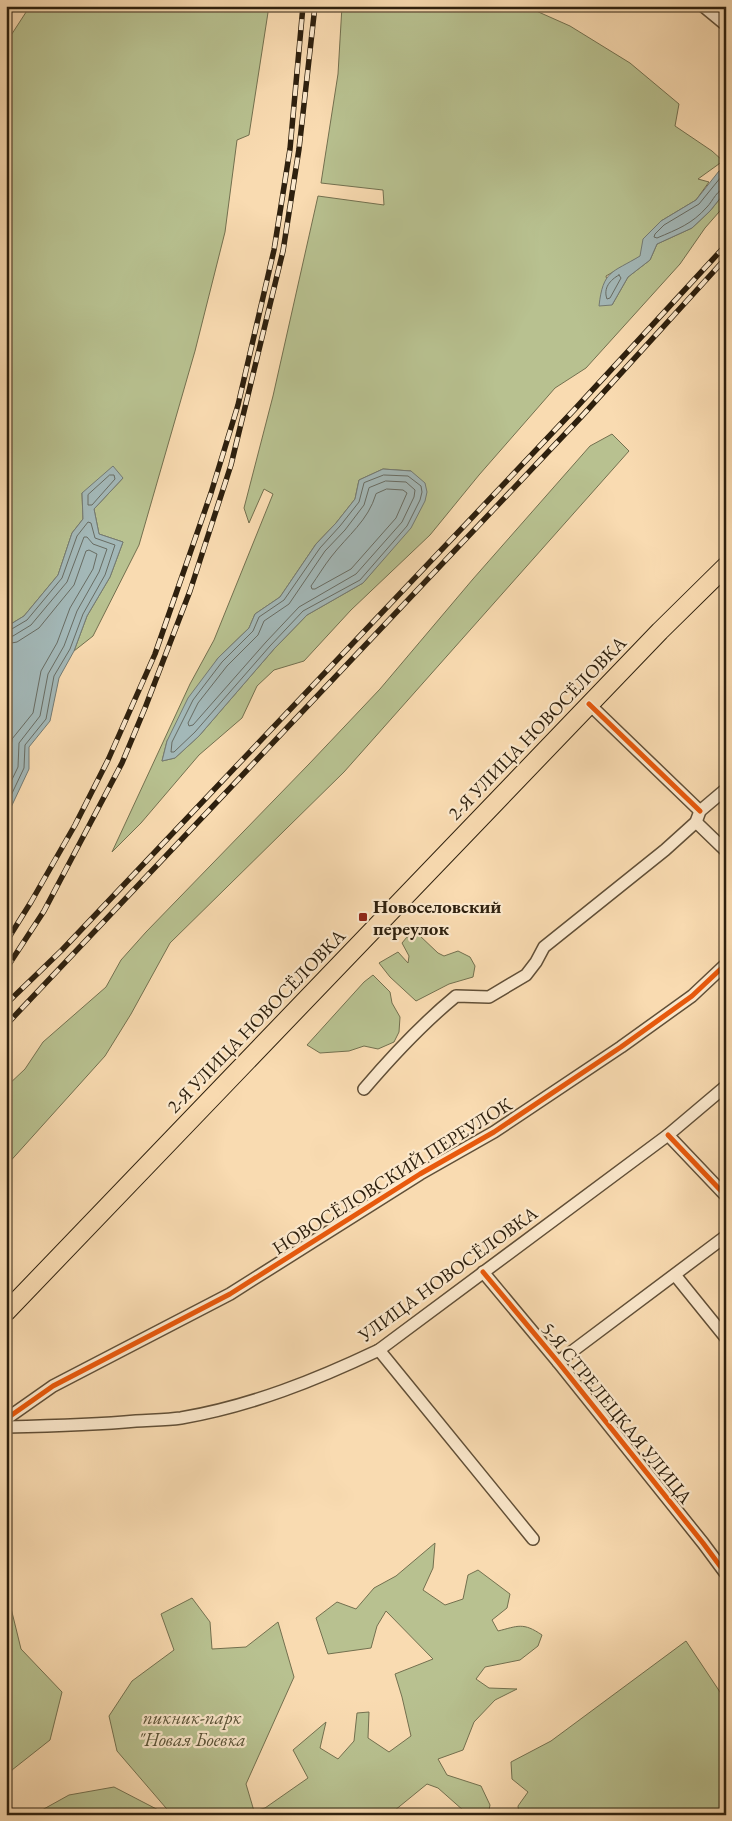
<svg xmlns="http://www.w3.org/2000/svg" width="732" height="1821" viewBox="0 0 732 1821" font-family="'EB Garamond',serif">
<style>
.green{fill:#b8c190;stroke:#73704f;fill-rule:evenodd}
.water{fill:#a3b8b8;stroke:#747b74}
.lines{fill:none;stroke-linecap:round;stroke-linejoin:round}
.shore{stroke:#686c63;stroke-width:1}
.street-casing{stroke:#614f37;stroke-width:14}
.primary-casing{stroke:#2e200e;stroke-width:20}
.street{stroke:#fbe8cc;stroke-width:11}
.primary{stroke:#f9dbb1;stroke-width:18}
.rail-casing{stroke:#2e200e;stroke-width:5.5}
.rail{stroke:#fbe8cc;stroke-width:4;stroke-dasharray:11;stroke-linecap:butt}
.cycleway-casing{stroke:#fbe8cc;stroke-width:8}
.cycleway{stroke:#e8590c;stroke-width:5}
.poi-dot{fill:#8f2418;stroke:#fbe8cc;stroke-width:2}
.labels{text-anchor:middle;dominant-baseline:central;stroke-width:4.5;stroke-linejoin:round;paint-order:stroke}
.street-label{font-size:19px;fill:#2e200e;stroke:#fbe8cc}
.poi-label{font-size:19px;font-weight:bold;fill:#2e200e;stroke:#fbe8cc;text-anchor:start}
.park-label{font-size:19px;font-style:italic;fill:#575035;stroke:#fbe8cc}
</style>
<rect width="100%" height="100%" fill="#f9dbb1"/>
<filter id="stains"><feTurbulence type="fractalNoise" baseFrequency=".004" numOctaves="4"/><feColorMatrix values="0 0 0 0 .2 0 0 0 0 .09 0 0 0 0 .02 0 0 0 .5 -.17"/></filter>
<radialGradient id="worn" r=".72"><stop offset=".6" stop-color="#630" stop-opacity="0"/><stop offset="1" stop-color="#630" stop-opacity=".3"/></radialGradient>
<!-- green -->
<g class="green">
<path d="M30,6h239l-20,129 -12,5 -12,92 -30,119 -56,194 -46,91 -19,15 13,-35 23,-39 13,-35 -24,-8 -5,-25 29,-31 -41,15 1,26 -11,14 -14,42 -34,41 -18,11v-584z"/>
<path d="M342,6h183l45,20 60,37 49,41 -4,22 37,25 11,10 -25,18 11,3 -13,18 -35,21 -20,35 -35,20 6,29 16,-28 22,-17 7,-16 35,-16 18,-17 16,-20v13l-21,24 -25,36 -94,104 -31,20 -76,87 -49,60 -79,75 -47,51 -30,9 -17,16 -15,32 -43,37 -58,68 -29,29 78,-168 24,-44 59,-146 -9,-5 -15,34 -5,-15 29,-112 45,-200 66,9 -1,-15 -62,-7 17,-109zM383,469l28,2 -28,88 -20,24 -56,32 -33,34 -75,87 -24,22 -13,3 5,-20 51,-83 31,-30 6,-14 25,-17 36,-53 20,-21 19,-24 4,-19z"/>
<path d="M612,434l17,17 -285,321 -174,171 -39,71 -26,42 -99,110v-47l4,-6 1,-12 -5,1v-15l19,-18 18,-27 63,-55 15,-27 25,-28 163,-168 71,-75 93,-110 117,-133z"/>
<path d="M419,935l19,18 6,3 14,-5 12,6 5,9 -2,11 -24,7 -33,17 -26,-24 -11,-14 19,-11 10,11 1,-7 -7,-13 5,-6z"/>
<path d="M373,975l17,17 2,11 8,14 -1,15 -5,10 -16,7 -14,-3 -15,5 -29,2 -13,-8 57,-63z"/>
<path d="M435,1543l-2,25 -10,22 22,15 18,-6 5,-24 10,-5 32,24 -3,14 -15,12 6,11c20,-5 25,-9 44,4l-4,11 -18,14 -35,7 -9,12 13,9 28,1 -22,11 -21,22 -11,28 -25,9 9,16 34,11 9,19 -2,10h-16l-8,-4 -26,-23 -11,-4 -38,31h-217l-55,-64 -8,-35 23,-35 42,-31 -13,-36 31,-16 18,24 2,27 34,-2 32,-25 16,55 -48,107 8,27 11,-3 43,-30 -15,-28 33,-28 -6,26 18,11 16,-18 3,-28 12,-1 -1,26 21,14 22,-16 -9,-39 -7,-23 38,-15 -47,-48 -9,15 -6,22 -43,6 -12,-36 21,-16 19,7 18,-21 22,-12z"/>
<path d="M6,1600l4,4 11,45 41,43 -12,48 -38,30 -6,18z"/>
<path d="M686,1641l40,60v114h-207l-1,-9 10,-14 -16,-13 -1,-17 40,-21z"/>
<path d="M114,1787l54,28h-135l36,-20z"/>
</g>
<!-- water -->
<g class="water">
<path d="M726,170v21l-16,20 -18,17 -35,16 -7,16 -22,17 -16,28 -13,1c4,-36 13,-33 41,-50l3,-17 18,-18 35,-21 23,-29z"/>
<path d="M113,466l10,12 -29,31 5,25 24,8 -13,35 -23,39 -13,35 -15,27 -9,43 -21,26v22l-23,49v-191l18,-11 34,-41 14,-42 11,-14 -1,-26z"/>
<path d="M383,469l28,2 14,12 2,9 -2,9 -14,27 -48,55 -56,32 -33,34 -75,87 -24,22 -13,3 5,-20 21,-43 30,-40 31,-30 6,-14 25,-17 36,-53 20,-21 19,-24 4,-19z"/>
</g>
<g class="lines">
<!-- shore -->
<g class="shore">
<path d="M726,175l-5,2 -22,27 -35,21 -9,9 -1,3 3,1c21,-9 35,-14 50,-31 6,-6 10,-18 19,-19"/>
<path d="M619,275l2,3 -11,20 -3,1c-4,-11 3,-19 12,-24z"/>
<path d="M110,475h4l1,4 -23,26h-4v-10z"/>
<path d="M384,475l24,1 13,10 1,6 -2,8 -13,26 -47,54 -57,31 -33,35 -75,86 -21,20h-3l1,-10 21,-42 29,-38 31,-31 6,-14 25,-17 36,-52 20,-22 19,-24 5,-19z"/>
<path d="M386,481l20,1 9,8 -1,7 -12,25 -46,52 -57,33 -33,35 -73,83 -4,1 -1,-3 10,-20 29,-37 31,-31 6,-14 25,-17 36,-53 20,-21 19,-25 5,-17z"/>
<path d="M387,489l16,1 4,3 -11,25 -45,51 -36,20h-3l-1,-3c7,-10 13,-20 20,-29 17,-22 37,-36 45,-63z"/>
<path d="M6,631l4,-1 17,-10 35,-42 15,-42 11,-14 3,1 4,15 20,7 -10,30 -22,39 -13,35 -16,27 -8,43 -21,26 -1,23 -18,38"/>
<path d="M6,637l7,-1 18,-11 36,-43 17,-45h3l6,7 14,5 -8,23 -22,39 -13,35 -16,28 -8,42 -21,27 -1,24 -12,25"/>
<path d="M6,644l11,-2 22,-14 35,-43 12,-34 3,-1 8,4 -4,15 -23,39 -13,35 -16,28 -8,42 -21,26 -1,8v18l-5,9"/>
</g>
<!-- street casing -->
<g class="street-casing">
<g id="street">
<path d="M703,6l23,19"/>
<path d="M589,704l111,107"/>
<path d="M696,822l30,29"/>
<path d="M364,1089c29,-34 58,-65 92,-93l33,1 37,-22 10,-13 8,-15 121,-97 31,-28 4,-11 26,-22"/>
<path d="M668,1135l58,61"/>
<path d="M483,1272l75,90 145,181 23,31"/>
<path d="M675,1275l51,63"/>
<path d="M379,1350l154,189"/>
<path d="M558,1362l168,-126"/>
<path d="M6,1419l47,-33 177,-92 190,-120 74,-42 127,-85 71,-51 34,-32"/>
<path d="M6,1427c44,-1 87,-2 130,-6 15,-1 31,-1 45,-3 70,-12 135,-38 198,-68l289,-215 58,-49"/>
</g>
</g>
<!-- primary casing -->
<g class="primary-casing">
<path id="primary" d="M6,1312l654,-681 66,-65"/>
</g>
<!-- street -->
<use href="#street" class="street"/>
<!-- primary -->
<use href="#primary" class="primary"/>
<!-- rail casing -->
<g class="rail-casing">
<g id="rail">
<path d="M6,942l25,-40 44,-77 33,-65 47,-106 56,-161 27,-88 36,-155 16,-101 13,-143"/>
<path d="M6,969l38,-58 78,-148 23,-55 45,-117 41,-126 52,-214 16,-102 16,-143"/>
<path d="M6,1004l56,-54 512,-540 152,-165"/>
<path d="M6,1025l576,-609 144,-158"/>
</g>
</g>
<!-- rail -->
<use href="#rail" class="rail"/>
<!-- cycleway casing -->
<g class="cycleway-casing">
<g id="cycleway">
<path d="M589,704l111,107"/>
<path d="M668,1135l58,61"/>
<path d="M483,1272l75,90 145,181 23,31"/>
<path d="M6,1419l47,-33 177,-92 190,-120 74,-42 127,-85 71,-51 34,-32"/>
</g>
</g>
<!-- cycleway -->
<use href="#cycleway" class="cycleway"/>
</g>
<!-- markers -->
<rect class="poi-dot" x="358" y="912" width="10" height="10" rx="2.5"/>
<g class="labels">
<!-- street labels -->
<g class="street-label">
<text transform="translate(537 728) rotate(-46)">2-Я УЛИЦА НОВОСЁЛОВКА</text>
<text transform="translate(256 1021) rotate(-46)">2-Я УЛИЦА НОВОСЁЛОВКА</text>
<text transform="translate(392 1176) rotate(-32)">НОВОСЁЛОВСКИЙ ПЕРЕУЛОК</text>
<text transform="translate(448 1274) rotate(-36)">УЛИЦА НОВОСЁЛОВКА</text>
<text transform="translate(617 1413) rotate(51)">5-Я СТРЕЛЕЦКАЯ УЛИЦА</text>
</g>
<!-- poi labels -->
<g class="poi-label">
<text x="373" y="906">Новоселовский<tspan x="373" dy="22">переулок</tspan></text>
</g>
<!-- park labels -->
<g class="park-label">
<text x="192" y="1717">пикник-парк<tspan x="192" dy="22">"Новая Боевка</tspan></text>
</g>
</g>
<!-- margin -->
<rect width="732" height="1821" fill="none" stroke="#f9dbb1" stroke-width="25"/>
<rect x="8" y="8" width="717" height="1806" fill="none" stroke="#2e200e" stroke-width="2.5"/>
<rect x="12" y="12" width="707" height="1796" fill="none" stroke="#2e200e"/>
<rect width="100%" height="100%" filter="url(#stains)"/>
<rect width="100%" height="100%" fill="url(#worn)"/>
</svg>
